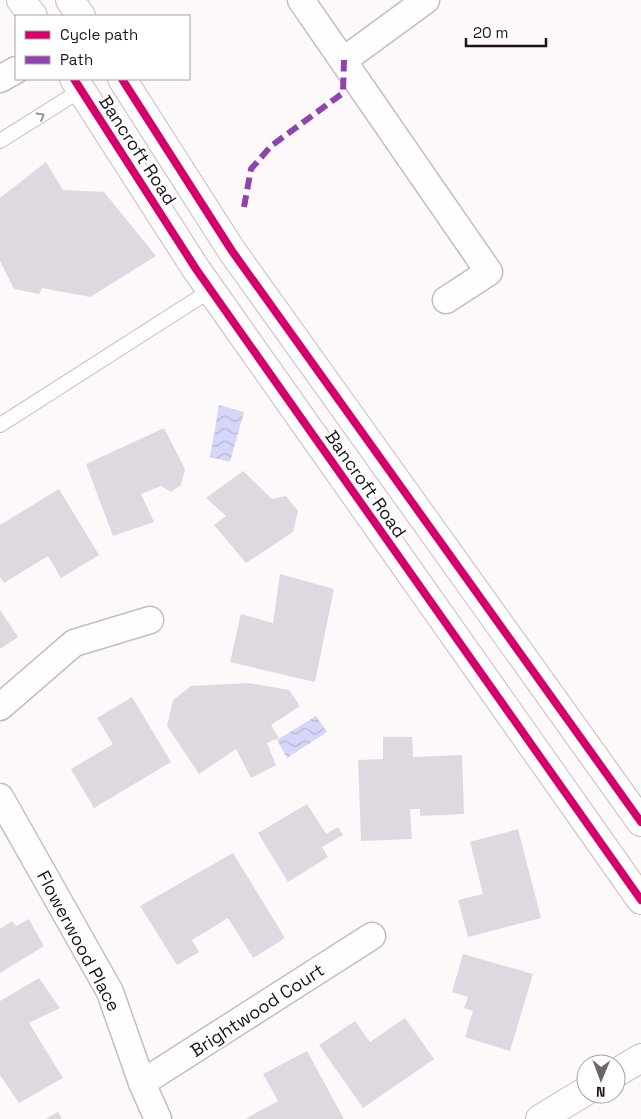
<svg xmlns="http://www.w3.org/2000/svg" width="641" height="1119" viewBox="0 0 641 1119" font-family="'Space Grotesk',sans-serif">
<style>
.water{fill:url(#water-waves)}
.building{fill:#ded8e0}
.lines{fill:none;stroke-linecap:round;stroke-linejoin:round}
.lane-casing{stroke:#c4bcc1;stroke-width:16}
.street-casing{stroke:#c4bcc1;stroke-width:29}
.secondary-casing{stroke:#c4bcc1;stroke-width:30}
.lane{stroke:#fffefe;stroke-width:14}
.street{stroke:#fffefe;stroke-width:26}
.secondary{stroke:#fffefe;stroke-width:28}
.quiet{stroke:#8e44ad;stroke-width:6;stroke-dasharray:12 6;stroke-linecap:butt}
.cycleway-casing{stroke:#fff;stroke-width:11}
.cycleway{stroke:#d6006c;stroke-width:8}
.oneway{stroke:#9a9498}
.labels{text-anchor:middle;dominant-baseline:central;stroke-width:5;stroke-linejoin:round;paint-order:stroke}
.street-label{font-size:18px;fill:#1f131b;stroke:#fff}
</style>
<defs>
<pattern id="water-waves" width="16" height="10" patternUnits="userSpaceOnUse" patternTransform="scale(1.25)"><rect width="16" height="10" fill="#d5d6f8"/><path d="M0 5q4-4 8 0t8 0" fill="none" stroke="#b6b7d4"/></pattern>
</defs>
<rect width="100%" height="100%" fill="#fdf9fb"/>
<!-- water -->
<g class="water">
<path d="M219,405l25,7 -14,50 -20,-5z"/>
<path d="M316,716l11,16 -40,26 -10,-18z"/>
</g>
<!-- building -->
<g class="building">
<path d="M46,162l17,28 41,2 52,64 -66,41 -48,-9 -3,6 -25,-5 -14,-28v-63z"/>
<path d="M164,428l21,41 -4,16 -10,7 -10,-6 -20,8 13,28 -41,14 -27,-72z"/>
<path d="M243,471l29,28 14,-3 12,15 -5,21 -47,31 -32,-38 12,-9 -20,-18z"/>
<path d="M59,489l40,66 -38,23 -13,-22 -44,27 -4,-6v-52z"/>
<path d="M280,574l54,15 -19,93 -85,-20 11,-48 32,9z"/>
<path d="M0,610l18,27 -18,12z"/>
<path d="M248,683l41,7 11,16 -29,19 8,13 -12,5 9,22 -25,13 -15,-29 -37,25 -32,-48 6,-26 18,-14z"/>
<path d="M132,697l39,65 -77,46 -23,-39 42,-25 -16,-26z"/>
<path d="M383,737h29l1,20 49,-2 2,59 -44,2v-7h-10l2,30 -51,2 -3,-81 25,-1z"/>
<path d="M307,804l19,30 12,-7 5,8 -21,12 6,10 -40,25 -30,-49z"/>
<path d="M518,829l23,89 -73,19 -10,-37 25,-6 -13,-52z"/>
<path d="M233,853l52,85 -32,20 -25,-40 -36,22 7,12 -22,13 -37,-59z"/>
<path d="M29,919l15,27 -44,27v-44l12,-8 4,5z"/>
<path d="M463,954l70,20 -23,77 -45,-14 8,-26 -9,-3 4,-11 -16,-5z"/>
<path d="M39,978l21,30 -31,15 34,55 -44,25 -19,-28v-74z"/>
<path d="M405,1018l29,41 -71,49 -44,-63 36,-24 15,21z"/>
<path d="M307,1051l37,68h-99l33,-18 -15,-27z"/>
<path d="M58,1112l4,7h-17z"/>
</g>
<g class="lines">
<!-- lane casing -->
<g class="lane-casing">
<g id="lane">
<path d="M0,141l81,-51"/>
<path d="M0,425l211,-135"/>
</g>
</g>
<!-- street casing -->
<g class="street-casing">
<g id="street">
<path d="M301,0l188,272 -43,28"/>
<path d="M344,60l82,-60"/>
<path d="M0,79l16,-9"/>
<path d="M0,707l74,-64 76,-23"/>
<path d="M0,797l110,195 32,91 16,36"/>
<path d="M142,1083l230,-147"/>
</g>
</g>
<!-- secondary casing -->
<g class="secondary-casing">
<g id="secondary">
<path d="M21,0l12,16"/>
<path d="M70,0l11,16"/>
<path d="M74,79l122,190 445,631"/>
<path d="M122,79l110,172 409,571"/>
<path d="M616,1073l25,-15"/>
<path d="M540,1119l46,-28"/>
</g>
</g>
<!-- lane -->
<use href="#lane" class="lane"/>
<!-- street -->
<use href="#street" class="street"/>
<!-- secondary -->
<use href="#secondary" class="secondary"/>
<!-- quiet -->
<path class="quiet" d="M244,207l7,-38 20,-23 72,-53 1,-33"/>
<!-- cycleway casing -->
<g class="cycleway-casing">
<g id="cycleway">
<path d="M74,79l122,190 445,631"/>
<path d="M122,79l110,172 409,571"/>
</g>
</g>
<!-- cycleway -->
<use href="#cycleway" class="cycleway"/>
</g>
<!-- one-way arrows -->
<defs><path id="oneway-chevron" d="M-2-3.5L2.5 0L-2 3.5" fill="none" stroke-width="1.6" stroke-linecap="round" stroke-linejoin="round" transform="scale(1.25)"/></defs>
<use class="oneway" href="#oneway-chevron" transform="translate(41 116) rotate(-31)"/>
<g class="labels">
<!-- street labels -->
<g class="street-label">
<text transform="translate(138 150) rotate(57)">Bancroft Road</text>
<text transform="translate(366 484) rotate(55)">Bancroft Road</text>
<text transform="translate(79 941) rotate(62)">Flowerwood Place</text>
<text transform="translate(257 1010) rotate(-33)">Brightwood Court</text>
</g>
</g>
<!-- legend -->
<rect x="15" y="15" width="175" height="65" fill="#ffffff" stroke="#a5a1a4"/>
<rect x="25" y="31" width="25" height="8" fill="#d6006c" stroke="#a5a1a4"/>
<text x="60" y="40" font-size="15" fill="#1f131b">Cycle path</text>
<rect x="25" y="56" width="25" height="8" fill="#8e44ad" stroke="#a5a1a4"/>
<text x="60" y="65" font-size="15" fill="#1f131b">Path</text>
<!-- north arrow -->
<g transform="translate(601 1079) rotate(181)"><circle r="24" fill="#ffffff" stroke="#a5a1a4"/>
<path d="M0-4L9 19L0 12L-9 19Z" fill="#6d6469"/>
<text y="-8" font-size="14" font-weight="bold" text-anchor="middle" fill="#1f131b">N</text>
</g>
<!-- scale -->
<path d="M466 38v8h80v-8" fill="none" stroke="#1f131b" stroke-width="2.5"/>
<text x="473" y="38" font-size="15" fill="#1f131b" stroke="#ffffff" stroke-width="4" paint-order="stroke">20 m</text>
</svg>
